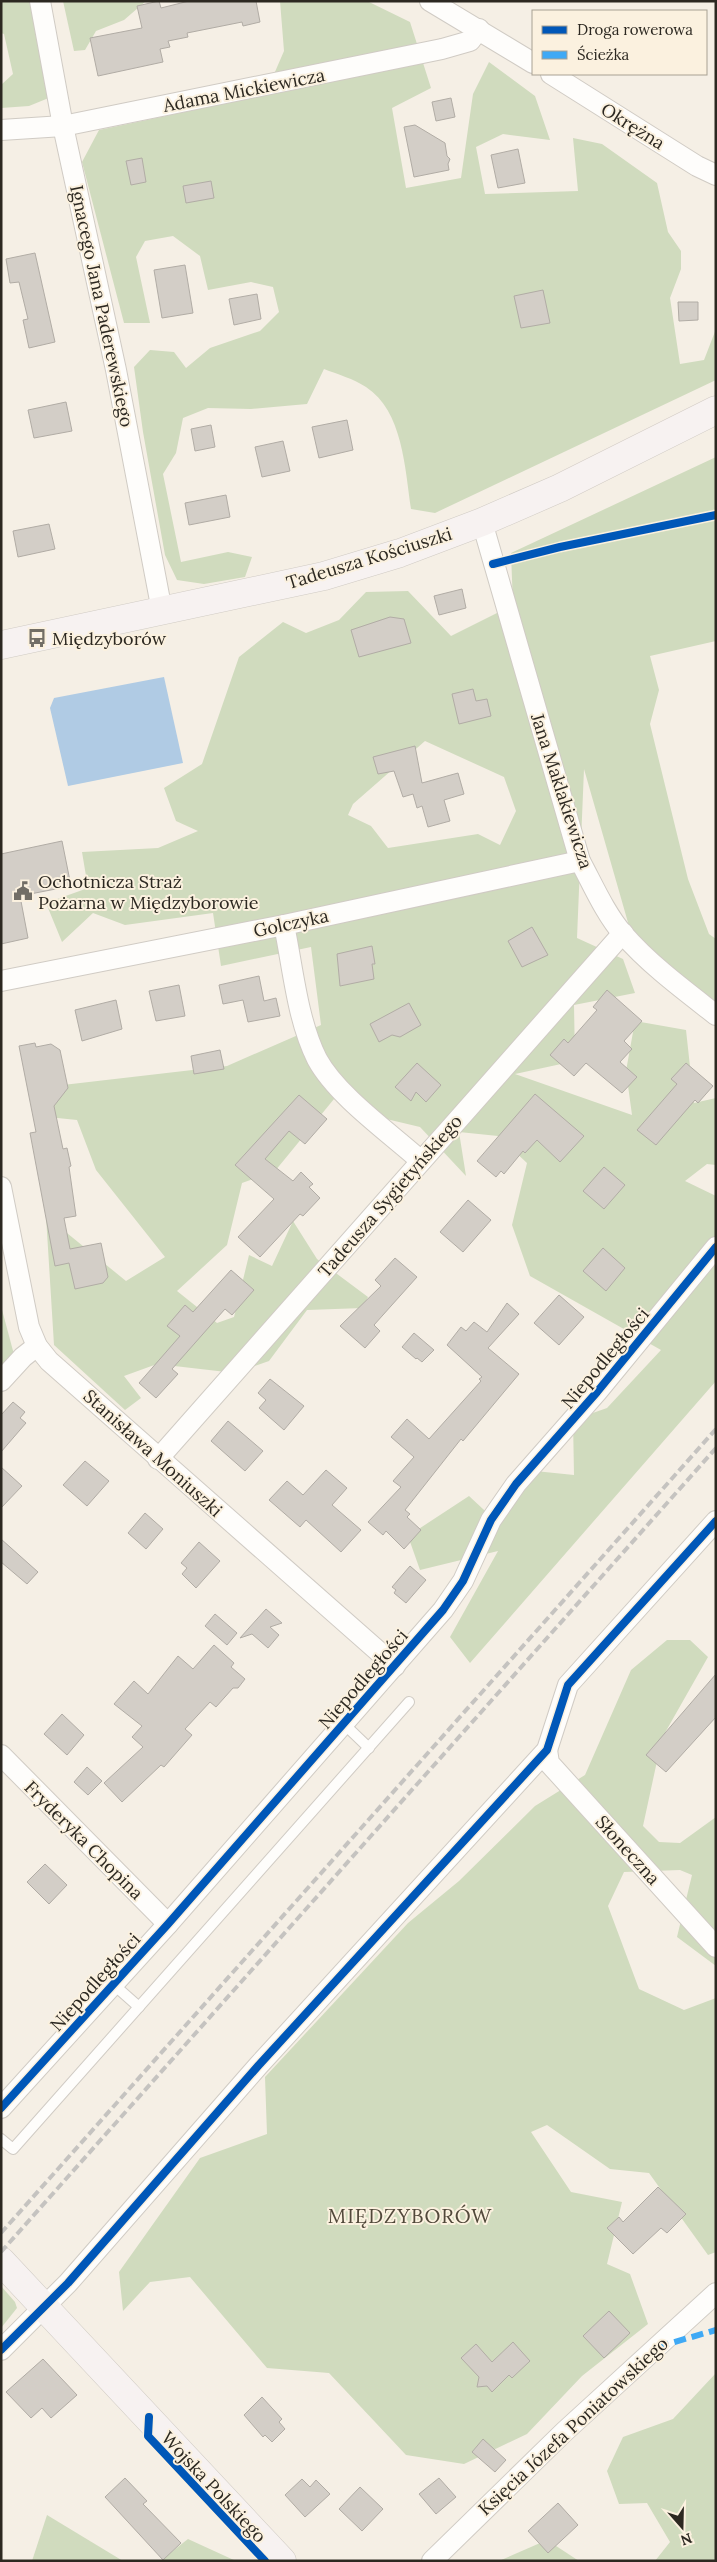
<svg xmlns="http://www.w3.org/2000/svg" width="717" height="2562" viewBox="0 0 717 2562" font-family="Lora,serif">
<style>
.green{fill:#d0dbbe;fill-rule:evenodd}
.water{fill:#b0cbe4}
.building{fill:#d3cec7;stroke:#b1aca5}
.lines{fill:none;stroke-linecap:round;stroke-linejoin:round}
.lane-casing{stroke:#d0cbc4;stroke-width:12}
.street-casing{stroke:#d0cbc4;stroke-width:22}
.secondary-casing{stroke:#d0cbc4;stroke-width:29}
.lane{stroke:#fefdfb;stroke-width:10}
.street{stroke:#fefdfb;stroke-width:20}
.secondary{stroke:#f7f2f1;stroke-width:28}
.rail{stroke:#c5c3c0;stroke-width:4;stroke-dasharray:8 4;stroke-linecap:butt}
.quiet{stroke:#3fa9f5;stroke-width:6;stroke-dasharray:12 6;stroke-linecap:butt}
.cycleway-casing{stroke:#fbf1df;stroke-width:11}
.cycleway{stroke:#0057b8;stroke-width:8}
.labels{text-anchor:middle;dominant-baseline:central;stroke-width:4;stroke-linejoin:round;paint-order:stroke}
.street-label{font-size:18px;fill:#2c2821;stroke:#fbf1df}
.poi-label{font-size:18px;fill:#2c2821;stroke:#fbf1df;text-anchor:start}
.quarter-label{font-size:20px;letter-spacing:1px;fill:#51483a;stroke:#fbf1df}
</style>
<rect width="100%" height="100%" fill="#f5efe5"/>
<!-- green -->
<g class="green">
<path d="M1,1h40l15,94 -27,11 -28,2v-23l12,-11 -9,-40 -3,-1z"/>
<path d="M63,1h83l-22,19 -28,11 -11,19 -11,1z"/>
<path d="M280,1h87l43,21 21,66 -39,20 14,80 55,-10 12,-84 16,-32 46,34 15,44 -47,-6 -27,13 9,47 93,-3 -5,-53 29,6 55,39 11,49 13,19v18l-11,29 10,66 24,-4 12,-31v51l-281,133 -24,-4c-6,-40 -8,-98 -45,-122 -12,-8 -29,-13 -42,-18l-17,35 -56,5 -43,-1 -25,10 -7,35 -13,21 18,88 47,-10 24,5 -7,20 -41,7 -27,-4 -12,-25 -22,-123 -9,-65 16,-17 24,2 12,16 24,-20 50,-17 19,-19 -6,-25 -22,-5 -43,8 -8,-34 -27,-20 -28,5 -9,16 14,66h-26l-42,-161 17,-32 166,-35 19,-44z"/>
<path d="M716,457v184l-66,15 9,34 -9,34 38,155 21,55 7,5v70l-85,-76 -47,-164 -7,169 46,21 12,34 -61,12 1,56 -60,13 117,41 -6,-44 9,-50 51,9 8,73 22,-5v67l-9,-1 -22,17 31,15v185l-246,282 -20,-26 48,-86 -78,19 -12,-34 61,-40 28,26 38,-51 39,4 -1,-55 34,-12 54,-58 -131,-74 -18,-51 15,-62 -29,-27 -39,-4 7,44 -46,-49 -63,-15 -23,-13 -59,72 -33,12 -15,62 -50,46 40,32 17,-6 15,-62 23,11 21,-45 24,38 51,38 -5,11 -56,2 -38,51 -34,12 -78,-9 -33,12 17,22 -16,12 -71,-65 -8,-129 80,65 39,-24 -69,-87 -19,-50 -39,-4 -1,-28 190,-22 94,-41 -10,-78 -90,19 -8,-53 -88,12 -32,-12 -31,29 -16,-39 42,-15 -6,-36 76,-4 40,-17 -22,-10 -12,-33 38,-24 37,-107 44,-35 23,11 33,-13 27,-28 42,-1 43,45 62,-31 -2,-52zM425,741l79,36 12,34 -16,34 -22,-11 -90,14 -17,-22 -23,-11 5,-11z"/>
<path d="M1,1306l15,56 -15,12z"/>
<path d="M667,1640h23l18,17 -46,81 -19,88 16,16 21,1 36,-26v149l-39,-29 15,-62 -12,-5 -56,2 -16,34 31,83 45,21 32,-12v254l-8,3 -59,-82 -39,-4 -63,-44 -16,7 40,60 51,10 -15,62 23,10 18,50 -66,52 -55,58 -63,30 -58,-9 -77,-82 -62,-5 -77,-91 -40,5 -27,29 -4,-39 81,-114 67,-24 -2,-57 143,-154 51,-42 76,-75 50,-31 46,-105z"/>
<path d="M1,2286l14,16 2,6 -16,20z"/>
<path d="M716,2373v188h-61l15,-19 -23,-39 -28,1 -12,-33 16,-34 50,-18z"/>
<path d="M47,2515l76,46h-91z"/>
<path d="M188,2539l48,22h-76z"/>
<path d="M547,2540l32,21h-80z"/>
</g>
<!-- water -->
<path class="water" d="M164,677l19,86 -115,23 -18,-78 4,-10z"/>
<!-- building -->
<g class="building">
<path d="M159,1l2,7 28,-7h67l4,21 -17,4 -1,-4 -55,11 1,4 -20,4 2,6 -10,2 3,13 -65,14 -8,-38 52,-10 -5,-22z"/>
<path d="M451,98l4,19 -19,4 -4,-19z"/>
<path d="M415,125l30,18 2,13 3,3 -2,5 1,6 -35,7 -10,-50z"/>
<path d="M518,149l7,34 -27,5 -7,-33z"/>
<path d="M142,158l4,24 -15,3 -5,-24z"/>
<path d="M211,181l3,17 -28,5 -3,-17z"/>
<path d="M35,253l20,89 -26,6 -6,-28 5,-1 -9,-37 -9,1 -4,-24z"/>
<path d="M185,265l8,48 -31,5 -8,-48z"/>
<path d="M543,290l7,33 -29,5 -7,-32z"/>
<path d="M257,294l4,25 -27,6 -5,-26z"/>
<path d="M678,302h20v18l-19,1z"/>
<path d="M66,402l6,29 -38,7 -6,-28z"/>
<path d="M347,420l6,30 -34,8 -7,-31z"/>
<path d="M211,425l4,22 -20,4 -4,-22z"/>
<path d="M283,441l7,30 -28,6 -7,-30z"/>
<path d="M226,495l4,22 -41,8 -4,-22z"/>
<path d="M49,524l6,25 -37,8 -5,-26z"/>
<path d="M462,589l4,19 -27,7 -5,-19z"/>
<path d="M390,617l14,2 7,24 -52,14 -8,-27z"/>
<path d="M473,689l3,12 11,-2 4,17 -32,8 -7,-30z"/>
<path d="M415,746l7,37 36,-10 6,21 -20,6 6,21 -22,6 -6,-21 -5,2 -4,-14 -10,3 -9,-26 -16,3 -5,-17z"/>
<path d="M62,841l9,45 -51,10 8,42 -27,6v-90z"/>
<path d="M532,927l16,28 -26,12 -14,-26z"/>
<path d="M372,946l3,18h-3l2,15 -34,7 -3,-32z"/>
<path d="M259,976l5,25 12,-3 4,18 -32,6 -5,-22 -20,4 -4,-19z"/>
<path d="M179,985l6,31 -29,5 -7,-30z"/>
<path d="M607,990l35,31 -18,20 8,8 -12,13 17,15 -15,16 -36,-30 -12,13 -24,-21 14,-16 4,4 29,-33 -4,-3z"/>
<path d="M116,1000l6,29 -40,12 -7,-31z"/>
<path d="M409,1003l12,22 -21,12 -8,-2 -13,7 -9,-18z"/>
<path d="M35,1043l1,4 15,-3 9,6 8,38 -14,18 9,43 4,-1 4,18 -2,1 7,49 -12,2 6,31 31,-6 7,34 -5,6 -28,6 -6,-26 -14,3 -25,-133 6,-1 -17,-86z"/>
<path d="M220,1050l4,19 -30,5 -3,-18z"/>
<path d="M417,1063l24,22 -15,17 -10,-10 -5,9 -16,-14z"/>
<path d="M686,1063l27,23 -15,17 -3,-3 -39,45 -19,-15 40,-46 -6,-5z"/>
<path d="M535,1094l49,42 -24,26 -23,-22 -12,13 -2,-2 -19,23 -3,-3 -5,6 -19,-16z"/>
<path d="M299,1095l28,24 -22,25 -16,-13 -24,28 28,22 8,-9 12,12 -4,3 11,11 -17,18 -3,-2 -40,43 -22,-20 36,-38 -39,-34z"/>
<path d="M604,1167l21,18 -21,24 -21,-18z"/>
<path d="M468,1200l23,20 -28,32 -23,-20z"/>
<path d="M603,1248l22,20 -19,23 -23,-20z"/>
<path d="M395,1258l22,19 -43,48 6,6 -15,17 -25,-22 41,-40 -6,-6z"/>
<path d="M231,1270l23,20 -22,25 -7,-6 -53,60 6,5 -22,24 -17,-15 41,-47 -13,-10 18,-21 8,7z"/>
<path d="M559,1295l25,22 -25,28 -25,-22z"/>
<path d="M507,1303l12,11 -31,34 31,26 -56,67 -2,-2 -56,71 5,4 -3,3 14,13 -17,19 -18,-18 -3,4 -15,-13 33,-35 -8,-6 21,-24 -23,-20 16,-18 22,20 52,-58 -2,-2 3,-2 -35,-32 14,-18 5,4 8,-9 13,10z"/>
<path d="M414,1333l20,17 -12,12 -5,-4 -1,1 -14,-12z"/>
<path d="M270,1379l34,27 -20,24 -25,-22 7,-8 -8,-7z"/>
<path d="M13,1402l12,10 -5,6 6,5 -25,29v-37z"/>
<path d="M228,1421l35,30 -18,20 -34,-30z"/>
<path d="M85,1461l24,20 -22,25 -24,-21z"/>
<path d="M1,1467l21,19 -21,22z"/>
<path d="M326,1470l21,18 -15,17 29,25 -20,22 -35,-32 -6,7 -31,-27 18,-19 16,14z"/>
<path d="M145,1513l18,16 -17,20 -18,-16z"/>
<path d="M1,1539l37,33 -11,12 -26,-22z"/>
<path d="M199,1542l21,19 -24,27 -14,-14 5,-6 -6,-5z"/>
<path d="M410,1566l16,14 -20,23 -12,-10 2,-3 -4,-3z"/>
<path d="M266,1609l16,14 -12,4 9,8 -11,13 -16,-14 -12,4z"/>
<path d="M215,1614l22,19 -10,12 -22,-19z"/>
<path d="M214,1645l20,18 -3,4 14,12 -7,9h-5l-17,19 -6,-5 -25,27 7,6 -28,32 -3,-2 -39,37 -18,-19 39,-36 -11,-10 10,-11 -28,-22 20,-23 14,13 30,-38 15,13z"/>
<path d="M716,1674v43l-50,55 -20,-17z"/>
<path d="M62,1714l22,21 -17,20 -23,-21z"/>
<path d="M87,1767l15,14 -14,14 -14,-13z"/>
<path d="M45,1864l22,21 -18,19 -22,-22z"/>
<path d="M658,2187l28,27 -19,19 -6,-5 -28,26 -26,-26 12,-11 4,5z"/>
<path d="M609,2311l21,22 -26,25 -21,-22z"/>
<path d="M513,2342l17,19 -18,17 -3,-3 -17,17 -5,-6 -10,1 2,-10 -18,-19 15,-14 16,18z"/>
<path d="M43,2359l34,36 -26,23 -9,-10 -11,10 -25,-26z"/>
<path d="M262,2397l20,22 -3,3 6,7 -13,13 -7,-7 -2,2 -19,-22z"/>
<path d="M483,2439l23,21 -11,12 -23,-20z"/>
<path d="M125,2478l22,23 -4,3 38,39 -18,17 -58,-63z"/>
<path d="M439,2478l17,19 -20,17 -17,-20z"/>
<path d="M302,2479l8,8 6,-7 14,14 -25,23 -20,-22z"/>
<path d="M360,2487l23,22 -21,22 -23,-22z"/>
<path d="M558,2503l20,22 -30,28 -20,-22z"/>
</g>
<g class="lines">
<!-- lane casing -->
<g class="lane-casing">
<g id="lane">
<path d="M344,1724l25,24"/>
<path d="M113,1984l26,23"/>
<path d="M1,2139l12,10 396,-447"/>
</g>
</g>
<!-- street casing -->
<g class="street-casing">
<g id="street">
<path d="M40,1l23,125 53,244 46,241"/>
<path d="M430,1l103,62"/>
<path d="M551,74l146,92 19,9"/>
<path d="M1,130l62,-4 379,-77 28,-8 9,-12"/>
<path d="M482,522l98,339c13,24 25,52 43,73 27,31 61,56 93,81"/>
<path d="M284,925c9,43 13,94 33,134 20,37 73,74 104,102"/>
<path d="M1,981l283,-56 296,-64"/>
<path d="M1,1187l28,140 8,19 12,15 346,305"/>
<path d="M1,1381l22,-24 14,-11"/>
<path d="M158,1459l465,-526"/>
<path d="M547,1750l2,13 167,184"/>
<path d="M1,1755l167,169"/>
<path d="M1,2108l167,-184 275,-314 20,-29 28,-61 25,-36 81,-92 119,-145"/>
<path d="M1,2350l67,-67 190,-217 289,-316 21,-65 148,-164"/>
<path d="M432,2561l132,-129 152,-139"/>
</g>
</g>
<!-- secondary casing -->
<g class="secondary-casing">
<g id="secondary">
<path d="M1,645l323,-69 76,-23 82,-31 78,-34 156,-78"/>
<path d="M1,2261l281,300"/>
</g>
</g>
<!-- lane -->
<use href="#lane" class="lane"/>
<!-- street -->
<use href="#street" class="street"/>
<!-- secondary -->
<use href="#secondary" class="secondary"/>
<!-- rail -->
<g class="rail">
<path d="M1,2233l715,-804"/>
<path d="M1,2252l715,-804"/>
</g>
<!-- quiet -->
<path class="quiet" d="M657,2347l59,-17"/>
<!-- cycleway casing -->
<g class="cycleway-casing">
<g id="cycleway">
<path d="M493,564l67,-17 156,-32"/>
<path d="M1,2108l167,-184 275,-314 20,-29 28,-61 25,-36 81,-92 119,-145"/>
<path d="M1,2350l67,-67 190,-217 289,-316 21,-65 148,-164"/>
<path d="M149,2417l-1,19 117,125"/>
</g>
</g>
<!-- cycleway -->
<use href="#cycleway" class="cycleway"/>
</g>
<!-- icons -->
<defs>
<g id="bus-bare" transform="scale(1.5)"><path d="M-5-6H5V4H4V6H2V4H-2V6H-4V4H-5ZM-3.5-4V0h7V-4ZM-3.5 1.2v1.5H-2V1.2ZM2 1.2v1.5H3.5V1.2Z" fill="#726e66" stroke="#fbf1df" stroke-width="2.5" paint-order="stroke"/></g>
<g id="civic-bare" transform="scale(1.5)"><path d="M-.6-6.5H3V-4.5H.6V-3L4-1V1h2V6H-6V1h2V-1L-.6-3ZM-1.2 2.5V6h2.4V2.5Z" fill="#726e66" stroke="#fbf1df" stroke-width="2.5" paint-order="stroke"/></g>
</defs>
<g fill-rule="evenodd">
<use href="#bus-bare" x="37" y="638"/>
<use href="#civic-bare" x="23" y="891"/>
</g>
<g class="labels">
<!-- street labels -->
<g class="street-label">
<text transform="translate(244 90) rotate(-11)">Adama Mickiewicza</text>
<text transform="translate(633 126) rotate(32)">Okrężna</text>
<text transform="translate(102 306) rotate(78)">Ignacego Jana Paderewskiego</text>
<text transform="translate(369 558) rotate(-17)">Tadeusza Kościuszki</text>
<text transform="translate(562 791) rotate(72)">Jana Maklakiewicza</text>
<text transform="translate(291 923) rotate(-12)">Golczyka</text>
<text transform="translate(390 1196) rotate(-49)">Tadeusza Sygietyńskiego</text>
<text transform="translate(605 1358) rotate(-50)">Niepodległości</text>
<text transform="translate(153 1453) rotate(42)">Stanisława Moniuszki</text>
<text transform="translate(363 1679) rotate(-49)">Niepodległości</text>
<text transform="translate(84 1840) rotate(45)">Fryderyka Chopina</text>
<text transform="translate(628 1850) rotate(48)">Słoneczna</text>
<text transform="translate(95 1982) rotate(-48)">Niepodległości</text>
<text transform="translate(573 2426) rotate(-43)">Księcia Józefa Poniatowskiego</text>
<text transform="translate(214 2487) rotate(47)">Wojska Polskiego</text>
</g>
<!-- poi labels -->
<g class="poi-label">
<text x="52" y="638">Międzyborów</text>
<text x="38" y="881">Ochotnicza Straż<tspan x="38" dy="21">Pożarna w Międzyborowie</tspan></text>
</g>
<!-- quarter labels -->
<g class="quarter-label">
<text x="410" y="2215">MIĘDZYBORÓW</text>
</g>
</g>
<!-- border -->
<rect width="717" height="2562" fill="none" stroke="#2c2821" stroke-width="5"/>
<!-- legend -->
<rect x="532" y="10" width="175" height="65" fill="#fbf1df" stroke="#a8a193"/>
<rect x="542" y="26" width="25" height="8" fill="#0057b8" stroke="#a8a193"/>
<text x="577" y="35" font-size="15" fill="#2c2821">Droga rowerowa</text>
<rect x="542" y="51" width="25" height="8" fill="#3fa9f5" stroke="#a8a193"/>
<text x="577" y="60" font-size="15" fill="#2c2821">Ścieżka</text>
<!-- north arrow -->
<g transform="translate(682 2527) rotate(160)" stroke="#fbf1df" stroke-width="4" paint-order="stroke">
<path d="M0-4L9 19L0 12L-9 19Z" fill="#2c2821"/>
<text y="-8" font-size="14" font-weight="bold" text-anchor="middle" fill="#2c2821">N</text>
</g>
</svg>
